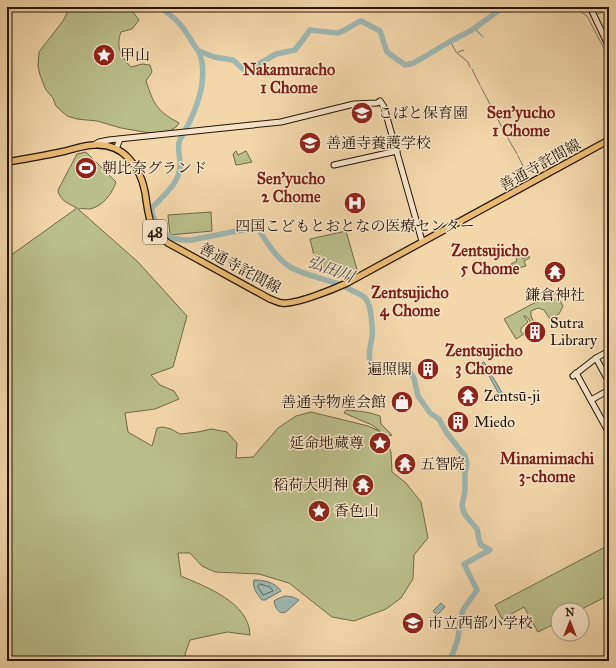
<svg xmlns="http://www.w3.org/2000/svg" width="616" height="668" viewBox="0 0 616 668" font-family="'IM FELL Great Primer','Noto Serif JP',serif">
<style>
.green{fill:#b9be8a;stroke:#6e6948}
.water{fill:#9db7b1;stroke:#6d766c}
.lines{fill:none;stroke-linecap:round;stroke-linejoin:round}
.shore{stroke:#60665b;stroke-width:1}
.stream{stroke:#6d766c;stroke-width:1}
.river{stroke:#9db7b1;stroke-width:5.5}
.secondary-casing{stroke:#241405;stroke-width:7}
.primary-casing{stroke:#241405;stroke-width:8}
.secondary{stroke:#f7e4c8;stroke-width:5}
.primary{stroke:#eabb75;stroke-width:5.5}
.labels{text-anchor:middle;dominant-baseline:central;stroke-width:3;stroke-linejoin:round;paint-order:stroke}
.shield{fill:#f7e4c8;stroke:#635240;stroke-width:1}
.shield-label{font-size:14px;font-weight:bold;fill:#241405}
.poi-label{font-size:15px;fill:#241405;stroke:#f7e4c8;text-anchor:start}
.street-label{font-size:15px;fill:#241405;stroke:#f7e4c8}
.neighbourhood-label{font-size:16px;font-weight:bold;fill:#7a1f14;stroke:#f7e4c8}
.water-label{font-size:16px;font-style:italic;fill:#4e4d41;stroke:#f7e4c8}
</style>
<rect width="100%" height="100%" fill="#f3d6aa"/>
<filter id="stains"><feTurbulence type="fractalNoise" baseFrequency=".005" numOctaves="4"/><feColorMatrix values="0 0 0 0 .2 0 0 0 0 .09 0 0 0 0 .02 0 0 0 .5 -.17"/></filter>
<radialGradient id="worn" r=".72"><stop offset=".6" stop-color="#630" stop-opacity="0"/><stop offset="1" stop-color="#630" stop-opacity=".3"/></radialGradient>
<!-- green -->
<g class="green">
<path d="M70,7l60,1 9,12 -7,9 -11,3c-5,14 -1,24 10,35l11,-3 8,1 2,7 -6,9c8,24 11,30 33,42l-2,3 -8,6 -19,1 -29,-5 -24,-7 -20,-2 -10,-3 -11,-10 -3,-8 -7,-8 -6,-15 -2,-9 1,-14 24,-31z"/>
<path d="M236,151l2,4 8,-4 6,11 -15,3h-1l-3,-11z"/>
<path d="M86,152l30,30c-4,12 -13,24 -26,27 -4,0 -9,-1 -12,0l60,53 49,54 -14,51 -22,8 9,10 14,6 5,8 -24,10 -30,4 3,19 24,14 5,-18 6,-1 8,2 9,5 18,-2 13,-3 16,3 10,11 -1,15 17,-1 25,-29 18,-12 15,-4 57,14 13,6 -9,-7 -28,-12 2,-3c12,1 24,2 34,6l1,8 11,11 -3,1 -6,-3 8,19 1,20 14,11 15,19 7,36 -14,17 -1,24 -12,19 -15,11 -32,12 -22,-4 -43,-34 -30,-9 -44,-2 -13,-6 -12,-13h-12l3,23c25,11 68,26 69,59l-23,-3 -37,8 -5,14 2,7h-180v-403l70,-50c-8,-4 -18,-8 -19,-18l19,-36z"/>
<path d="M211,212l1,19 -42,4 -2,-20z"/>
<path d="M346,231l12,42 -10,5 -31,-10 -7,-29z"/>
<path d="M519,253l4,6 6,-3 1,2 -6,3 2,5 -11,3 -4,-5 6,-3 -2,-7z"/>
<path d="M555,292l8,14 -4,8 -9,5 -6,-9 -6,-2 -7,3v5l5,11 -8,5 -1,-1 2,-5 1,-5 -4,-5h-2l4,6 -7,6v4l3,2 -8,5 -12,-20z"/>
<path d="M609,545v50l-29,15h-22v12l-20,10 -14,-25 -22,12 -7,-14z"/>
</g>
<!-- water -->
<g class="water">
<path d="M484,362l20,34 -3,2 -19,-35z"/>
<path d="M254,580c10,0 21,2 27,11l-16,9h-3c-5,-6 -10,-12 -8,-20z"/>
<path d="M285,596l8,1 6,3 -13,12c-7,3 -11,-4 -12,-11l3,-2z"/>
<path d="M441,603l4,4 -8,8 -4,-4z"/>
</g>
<g class="lines">
<!-- shore -->
<path class="shore" d="M260,584l10,3 3,4 -10,4 -5,-8z"/>
<!-- stream -->
<g class="stream">
<path d="M574,7l13,9 22,42"/>
<path d="M598,14l11,-5"/>
<path d="M474,28l9,9"/>
<path d="M450,41l6,11 12,10 2,5"/>
<path d="M458,52l6,-2"/>
<path d="M472,69l8,16"/>
<path d="M481,87l23,44"/>
<path d="M505,133l12,21"/>
<path d="M518,156l10,20"/>
</g>
<!-- river -->
<g class="river">
<path d="M160,7c18,13 23,19 34,38 2,3 4,5 5,7 9,23 1,48 -9,69 -3,6 -7,12 -10,19 -4,8 1,18 0,27 -2,19 -18,29 -29,42 6,23 15,32 40,31l66,-13c9,14 19,31 33,40 14,8 31,11 46,16 6,2 11,5 17,8 4,2 10,4 13,8 5,6 7,30 6,38 -2,12 -8,31 9,33l11,-6h4l14,8 4,6 4,18 12,17 9,6 7,13 19,24 2,8 -2,9v18l-3,14 1,5 3,6 11,13 2,11 2,5 9,5 -26,14 13,26 -14,20 -3,11 -2,18 -8,22"/>
<path d="M199,51l15,6 19,3 10,9 5,1 28,-16 19,-4 15,-20 27,3c9,-2 16,-9 24,-12l19,10 7,21 18,13 9,-2 35,-21 23,-12 26,-19 8,-4"/>
</g>
<!-- secondary casing -->
<g class="secondary-casing">
<g id="secondary">
<path d="M590,7l19,40"/>
<path d="M94,145l5,-3 10,-2 172,-18 73,-18 23,-1 3,-2 4,6 38,134"/>
<path d="M116,149l4,-10"/>
<path d="M334,165l63,-14"/>
<path d="M596,358l13,24"/>
<path d="M576,373l33,60"/>
<path d="M573,376l23,-18 13,-7"/>
<path d="M591,400l18,-10"/>
</g>
</g>
<!-- primary casing -->
<g class="primary-casing">
<path id="primary" d="M7,162c18,-3 36,-6 54,-10 11,-2 22,-7 33,-7 29,-2 46,21 51,47 4,24 2,35 23,51l102,56c4,1 8,4 12,4 13,2 52,-14 65,-20l262,-143"/>
</g>
<!-- secondary -->
<use href="#secondary" class="secondary"/>
<!-- primary -->
<use href="#primary" class="primary"/>
</g>
<!-- icons -->
<defs>
<g id="sight-disc" transform="scale(1.15)"><circle r="9.5" fill="#8f2418" stroke="#f7e4c8"/><path d="M0-6L1.8-2.2L6-1.7L2.9 1.2L3.7 5.4L0 3.3L-3.7 5.4L-2.9 1.2L-6-1.7L-1.8-2.2Z" fill="#fff"/></g>
<g id="school-disc" transform="scale(1.15)"><circle r="9.5" fill="#8f2418" stroke="#f7e4c8"/><path d="M0-5L7-2L0 1L-7-2ZM-4 1L0 2.5L4 1V4Q0 6-4 4Z" fill="#fff"/></g>
<g id="stadium-disc" transform="scale(1.15)"><circle r="9.5" fill="#8f2418" stroke="#f7e4c8"/><path d="M0-5a6.5 5 0 1 0 0 10a6.5 5 0 1 0 0-10ZM-3.5-1.8h7v3.6h-7Z" fill="#fff"/></g>
<g id="hospital-disc" transform="scale(1.15)"><circle r="9.5" fill="#8f2418" stroke="#f7e4c8"/><path d="M-5-5h3v3.5h4V-5h3V5h-3V1.5h-4V5h-3Z" fill="#fff"/></g>
<g id="temple-disc" transform="scale(1.15)"><circle r="9.5" fill="#8f2418" stroke="#f7e4c8"/><path d="M0-6L5-2H3V0L6.5 2.5H4V6H1.5V3h-3V6H-4V2.5H-6.5L-3 0V-2H-5Z" fill="#fff"/></g>
<g id="building-disc" transform="scale(1.15)"><circle r="9.5" fill="#8f2418" stroke="#f7e4c8"/><path d="M-4-6H4V6H1V3H-1V6H-4ZM-2.5-4.3h1.7v1.8h-1.7ZM.8-4.3h1.7v1.8H.8ZM-2.5-1h1.7V.8h-1.7ZM.8-1h1.7V.8H.8Z" fill="#fff"/></g>
<g id="shop-disc" transform="scale(1.15)"><circle r="9.5" fill="#8f2418" stroke="#f7e4c8"/><path d="M-5-2.5h2.3a2.7 3.5 0 0 1 5.4 0H5L5.5 6h-11ZM-1.5-2.5h3a1.5 2.3 0 0 0-3 0Z" fill="#fff"/></g>
</defs>
<g fill-rule="evenodd">
<use href="#sight-disc" x="104" y="55"/>
<use href="#school-disc" x="362" y="113"/>
<use href="#school-disc" x="310" y="143"/>
<use href="#stadium-disc" x="86" y="168"/>
<use href="#hospital-disc" x="355" y="203"/>
<use href="#temple-disc" x="555" y="272"/>
<use href="#building-disc" x="535" y="332"/>
<use href="#building-disc" x="428" y="369"/>
<use href="#temple-disc" x="468" y="396"/>
<use href="#shop-disc" x="402" y="402"/>
<use href="#building-disc" x="458" y="422"/>
<use href="#sight-disc" x="380" y="443"/>
<use href="#temple-disc" x="405" y="464"/>
<use href="#temple-disc" x="363" y="485"/>
<use href="#sight-disc" x="319" y="511"/>
<use href="#school-disc" x="413" y="623"/>
</g>
<g class="labels">
<!-- shield labels -->
<rect class="shield" x="143" y="220" width="24" height="24" rx="3"/>
<g class="shield-label">
<text x="155" y="232">48</text>
</g>
<!-- poi labels -->
<g class="poi-label">
<text x="120" y="55">甲山</text>
<text x="378" y="113">こばと保育園</text>
<text x="326" y="143">善通寺養護学校</text>
<text x="102" y="168">朝比奈グランド</text>
<text x="355" y="226" text-anchor="middle">四国こどもとおとなの医療センター</text>
<text x="555" y="295" text-anchor="middle">鎌倉神社</text>
<text x="550" y="323">Sutra<tspan x="550" dy="17">Library</tspan></text>
<text x="412" y="369" text-anchor="end">遍照閣</text>
<text x="484" y="396">Zentsū-ji</text>
<text x="386" y="402" text-anchor="end">善通寺物産会館</text>
<text x="474" y="422">Miedo</text>
<text x="364" y="443" text-anchor="end">延命地蔵尊</text>
<text x="420" y="464">五智院</text>
<text x="348" y="485" text-anchor="end">稻荷大明神</text>
<text x="334" y="511">香色山</text>
<text x="428" y="623">市立西部小学校</text>
</g>
<!-- street labels -->
<g class="street-label">
<text transform="translate(540 165) rotate(-29)">善通寺詫間線</text>
<text transform="translate(240 268) rotate(28)">善通寺詫間線</text>
</g>
<!-- neighbourhood labels -->
<g class="neighbourhood-label">
<text x="289" y="69">Nakamuracho<tspan x="289" dy="18">1 Chome</tspan></text>
<text x="521" y="112">Sen'yucho<tspan x="521" dy="18">1 Chome</tspan></text>
<text x="291" y="178">Sen'yucho<tspan x="291" dy="18">2 Chome</tspan></text>
<text x="490" y="250">Zentsujicho<tspan x="490" dy="18">5 Chome</tspan></text>
<text x="410" y="292">Zentsujicho<tspan x="410" dy="18">4 Chome</tspan></text>
<text x="484" y="350">Zentsujicho<tspan x="484" dy="18">3 Chome</tspan></text>
<text x="547" y="458">Minamimachi<tspan x="547" dy="18">3-chome</tspan></text>
</g>
<!-- water labels -->
<g class="water-label">
<text transform="translate(331 269) rotate(21)">弘田川</text>
</g>
</g>
<!-- margin -->
<rect width="616" height="668" fill="none" stroke="#f3d6aa" stroke-width="24"/>
<rect x="8" y="8" width="600" height="652" fill="none" stroke="#241405" stroke-width="2"/>
<rect x="12" y="12" width="592" height="644" fill="none" stroke="#241405"/>
<!-- north arrow -->
<g transform="translate(570 622)"><circle r="19" fill="#f7e4c8" stroke="#a3917a"/>
<path d="M0-3L7 15L0 10L-7 15Z" fill="#8f2418"/>
<text y="-6" font-size="11" font-weight="bold" text-anchor="middle" fill="#241405">N</text>
</g>
<rect width="100%" height="100%" filter="url(#stains)"/>
<rect width="100%" height="100%" fill="url(#worn)"/>
</svg>
